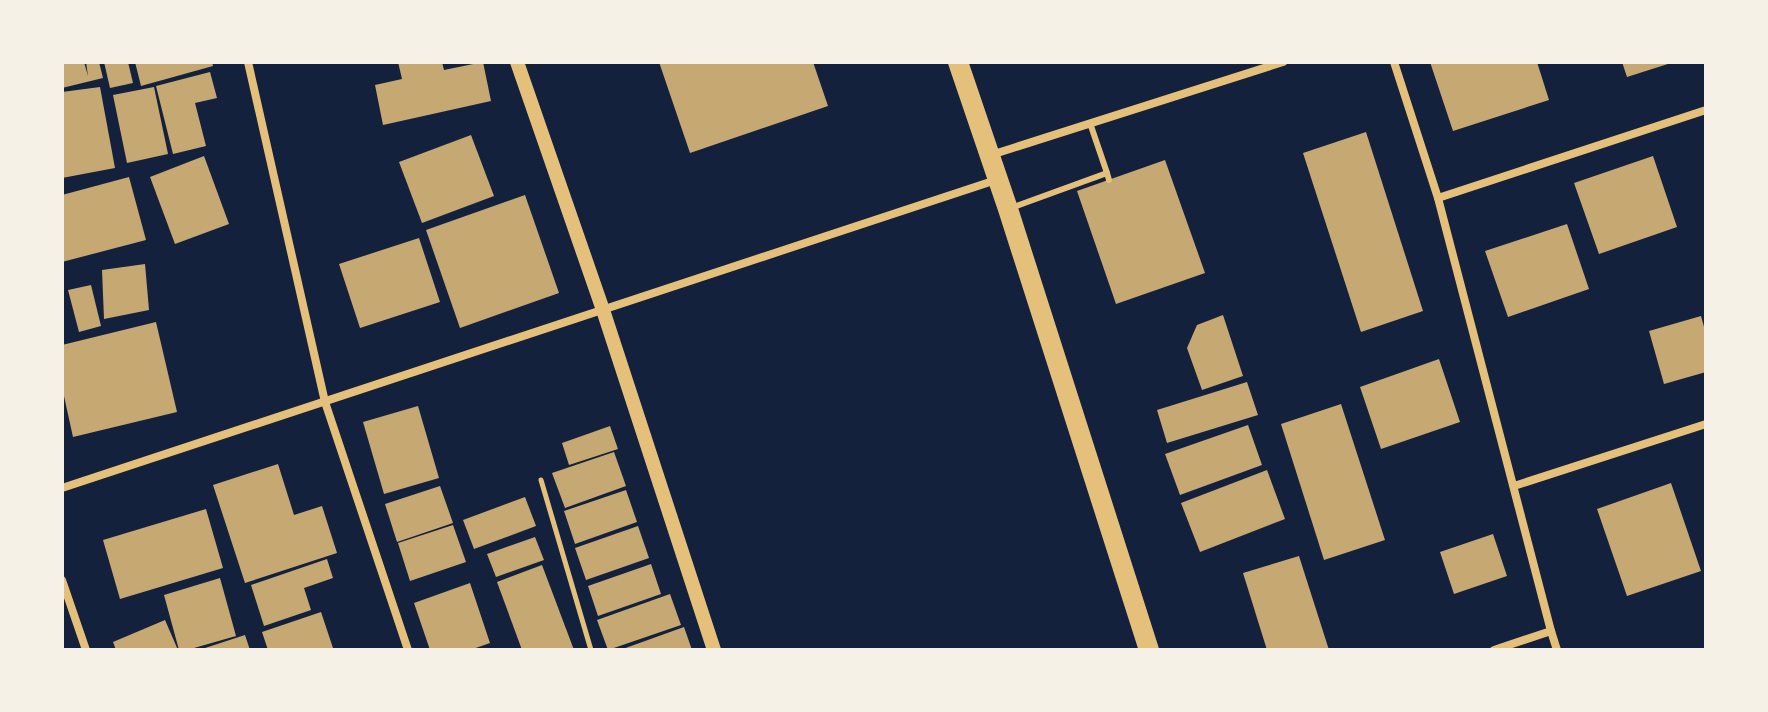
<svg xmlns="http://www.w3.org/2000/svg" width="1768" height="712" viewBox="0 0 1768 712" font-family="'Asap Condensed',sans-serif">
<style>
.building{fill:#c6a872}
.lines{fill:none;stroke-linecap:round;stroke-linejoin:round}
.path{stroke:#e5c07b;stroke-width:5}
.service{stroke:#e5c07b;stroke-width:6}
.minor{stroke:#e5c07b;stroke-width:8}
.tertiary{stroke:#e5c07b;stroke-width:14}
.primary{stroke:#e5c07b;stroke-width:20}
</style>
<rect width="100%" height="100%" fill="#14213d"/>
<!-- building -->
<g class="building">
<path d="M62,62h22l4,14 -2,-14h13l4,16 -41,10z"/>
<path d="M104,62h24l5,21 -23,5z"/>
<path d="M135,62h77l1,4 -72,20z"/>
<path d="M398,62h44l2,8 39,-8 8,39 -108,24 -8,-40 27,-6z"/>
<path d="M659,62h154l15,44 -138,47z"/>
<path d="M1430,62h107l12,38 -96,31z"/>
<path d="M1622,62h49v1l-44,14z"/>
<path d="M210,72l7,26 -22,5 11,43 -33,8 -17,-68z"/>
<path d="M100,87l15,81 -53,10v-86z"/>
<path d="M154,87l14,67 -41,9 -14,-68z"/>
<path d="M1366,132l57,179 -62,21 -58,-179z"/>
<path d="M471,135l23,61 -72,27 -23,-61z"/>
<path d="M204,156l25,68 -54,20 -25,-67z"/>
<path d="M1653,156l24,71 -78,27 -25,-71z"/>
<path d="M1165,160l40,113 -89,31 -39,-113z"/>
<path d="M129,177l17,63 -84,22v-67z"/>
<path d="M525,195l34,98 -99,35 -34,-98z"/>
<path d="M1567,224l22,65 -81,28 -23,-66z"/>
<path d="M419,238l21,64 -80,26 -21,-64z"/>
<path d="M145,264l4,46 -45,9 -2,-49z"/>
<path d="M91,285l10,41 -22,6 -11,-42z"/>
<path d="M1223,315l20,61 -41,14 -15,-42 10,-23z"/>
<path d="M1701,316l5,18v38l-42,12 -15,-53z"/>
<path d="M156,322l21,90 -104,25 -11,-50v-42z"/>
<path d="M1439,359l21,63 -79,27 -21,-62z"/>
<path d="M1247,382l11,33 -91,28 -10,-33z"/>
<path d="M1341,404l44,136 -61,20 -43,-136z"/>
<path d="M418,406l21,72 -55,16 -21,-72z"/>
<path d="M1248,425l14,40 -82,30 -15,-41z"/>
<path d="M610,426l8,23 -49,16 -7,-22z"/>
<path d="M614,452l12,34 -61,22 -13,-35z"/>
<path d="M278,464l16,51 28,-9 15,47 -92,30 -32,-98z"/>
<path d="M1267,470l18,49 -85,33 -19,-49z"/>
<path d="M1671,483l30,88 -74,25 -30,-87z"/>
<path d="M440,486l13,37 -56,19 -12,-38z"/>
<path d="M626,490l11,32 -62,22 -11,-33z"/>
<path d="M525,497l11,29 -62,23 -11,-29z"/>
<path d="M206,509l17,59 -103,31 -17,-59z"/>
<path d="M453,525l13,37 -56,19 -12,-38z"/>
<path d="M638,526l11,32 -63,22 -11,-32z"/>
<path d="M1493,534l14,42 -53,18 -14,-42z"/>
<path d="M535,537l9,23 -48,17 -9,-23z"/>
<path d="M1299,556l30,94h-62l-24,-77z"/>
<path d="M327,559l6,19 -29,10 7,22 -47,16 -13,-41z"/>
<path d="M651,564l10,30 -63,22 -10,-30z"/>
<path d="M542,565l32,85h-52l-25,-68z"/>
<path d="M220,578l16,58 -49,14h-8l-15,-55z"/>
<path d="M470,583l20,60 -20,7h-40l-16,-47z"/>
<path d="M670,594l11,31 -73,25 -11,-30z"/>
<path d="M321,612l12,36 -8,2h-57l-6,-18z"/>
<path d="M165,620l13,30h-62l-3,-8z"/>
<path d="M684,627l8,23h-72z"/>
<path d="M245,635l5,15h-47l-1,-1z"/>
</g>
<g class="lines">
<!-- path -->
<path class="path" d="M541,480l50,170"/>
<!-- service -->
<g class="service">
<path d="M1090,123l17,50"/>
<path d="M1011,208l96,-35 2,7"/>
</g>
<!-- minor -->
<g class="minor">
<path d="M248,62l77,340 83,248"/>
<path d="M1394,62l44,136 113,433 6,19"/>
<path d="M991,155l292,-93"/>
<path d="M1438,198l268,-88"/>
<path d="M1514,486l192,-62"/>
<path d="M62,488l934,-308"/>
<path d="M62,580l24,70"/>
<path d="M1494,650l57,-19"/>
</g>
<!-- tertiary -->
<path class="tertiary" d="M517,62l86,248 111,340"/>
<!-- primary -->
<path class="primary" d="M958,62l50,147 141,441"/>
</g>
<!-- border -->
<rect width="1768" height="712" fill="none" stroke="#f6f1e7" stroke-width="128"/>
</svg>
